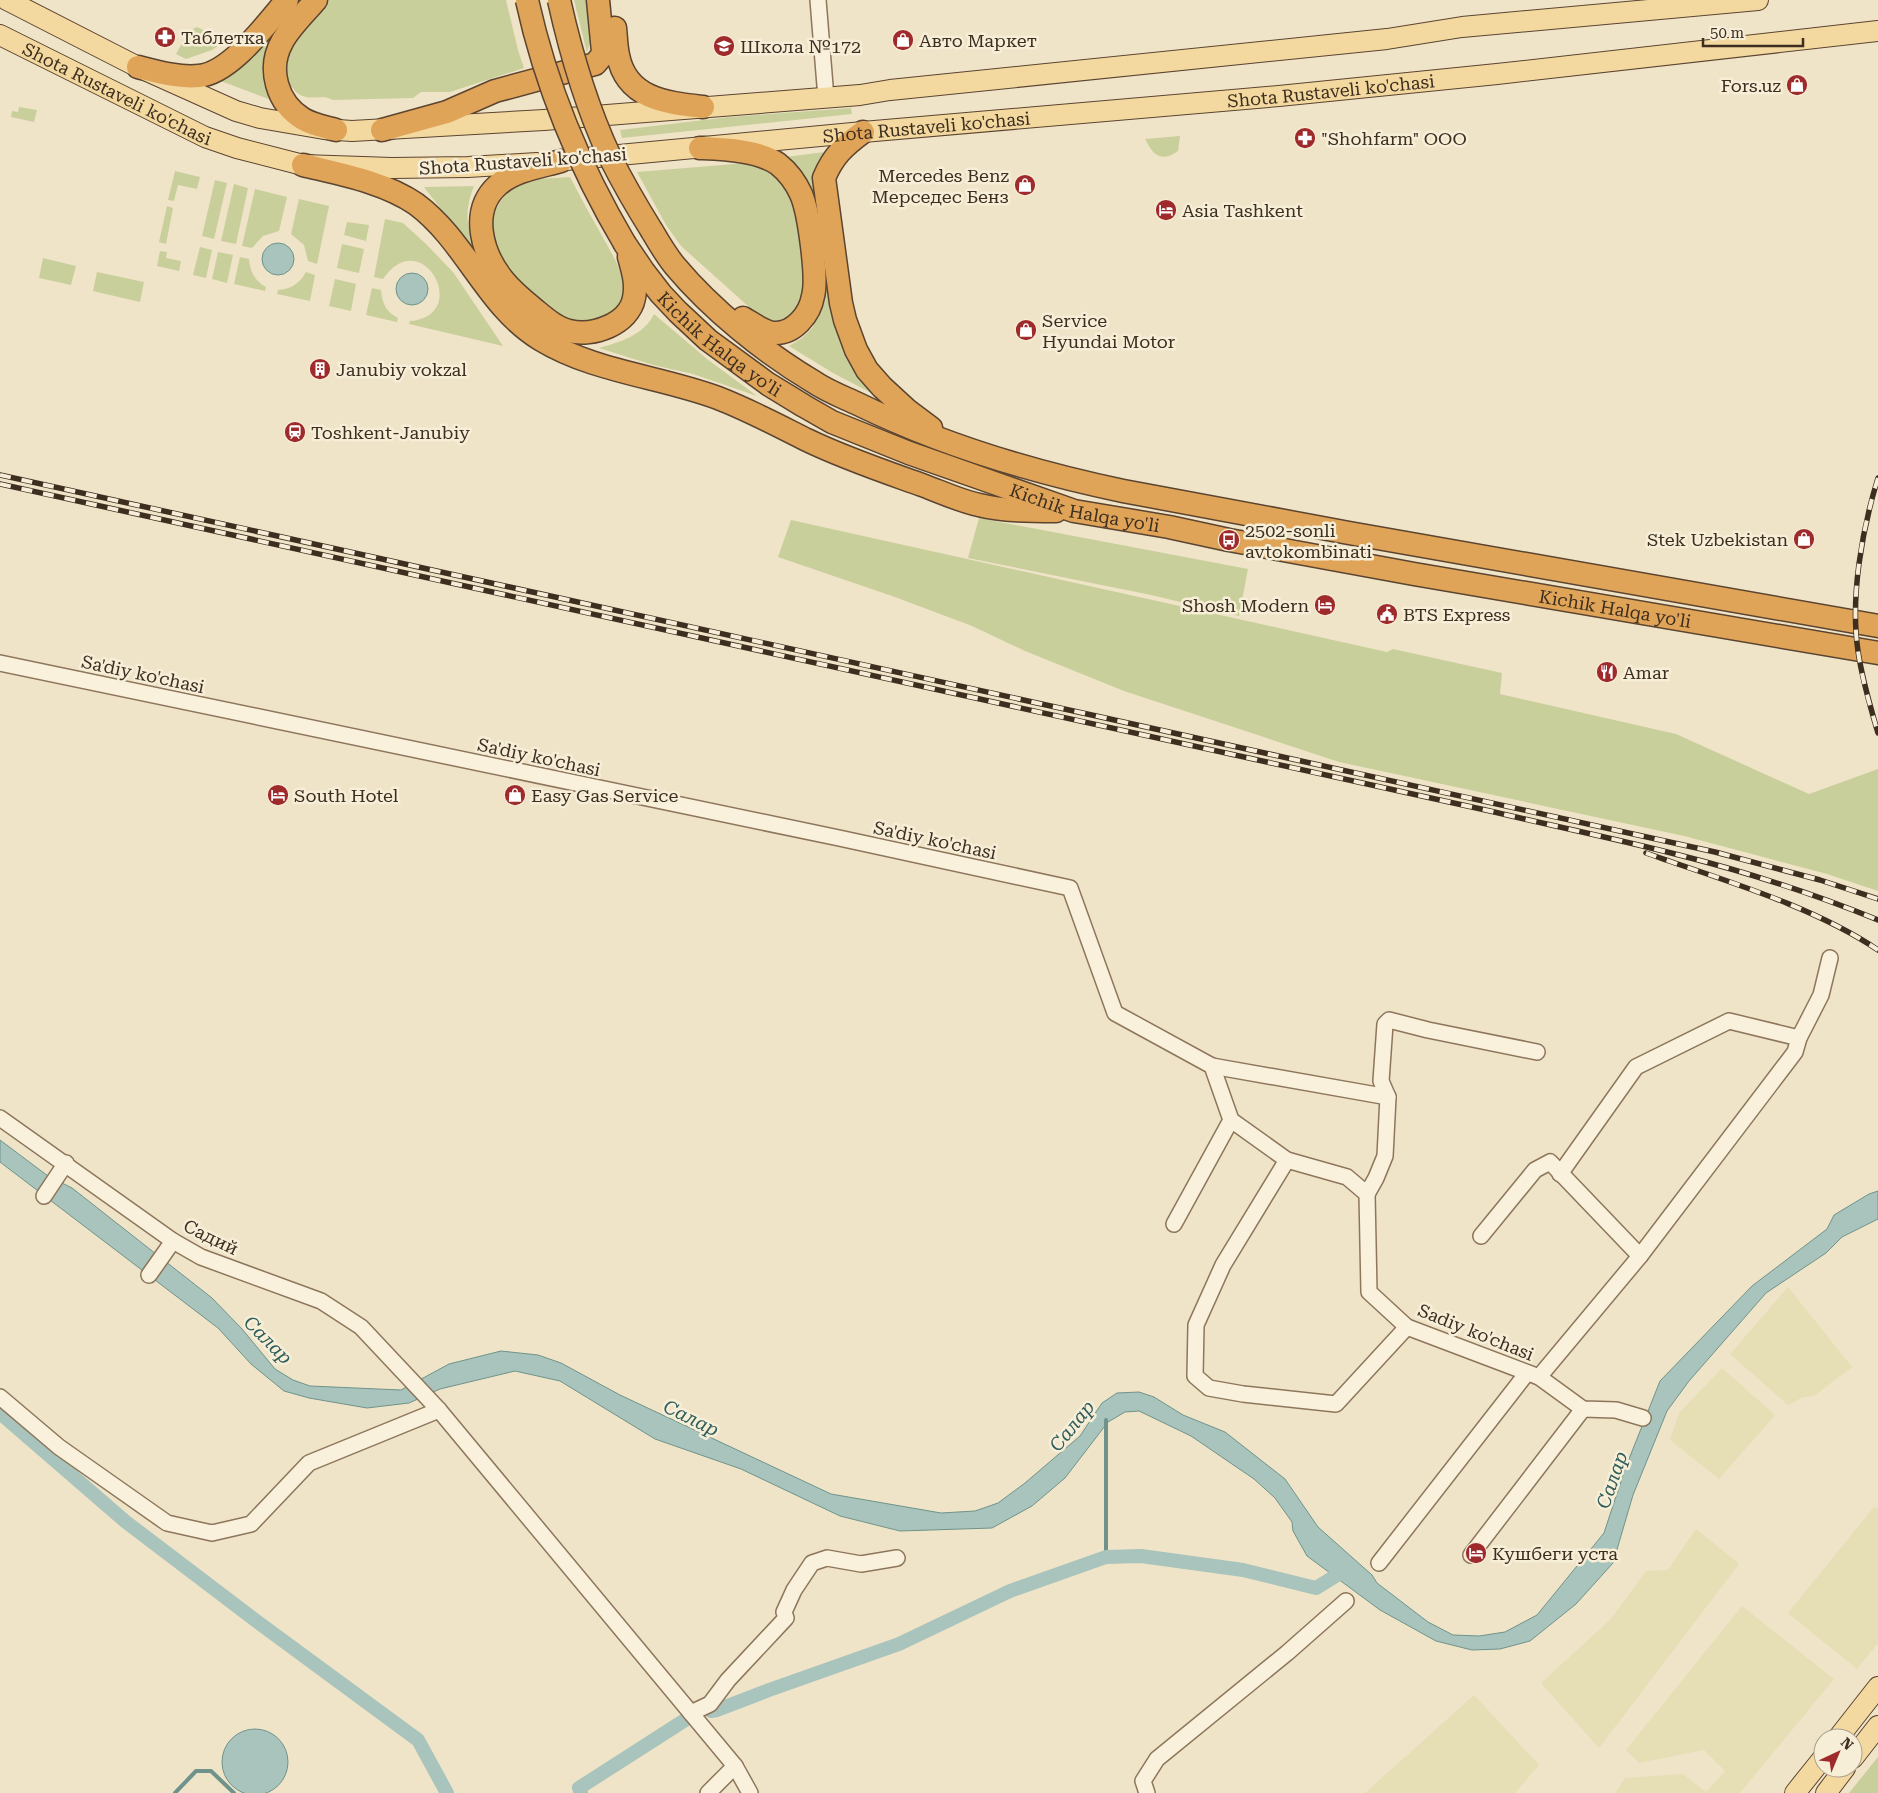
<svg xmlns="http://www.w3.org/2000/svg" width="1878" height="1793" viewBox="0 0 1878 1793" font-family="'Roboto Serif',serif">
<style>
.farmland{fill:#e6deb5}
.green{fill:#c9cf9b}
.water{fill:#a9c4bc;stroke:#6f938a}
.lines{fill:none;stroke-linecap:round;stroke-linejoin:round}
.stream{stroke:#6f938a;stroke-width:4}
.canal{stroke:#a9c4bc;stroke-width:14}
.minor-casing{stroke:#8d765c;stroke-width:18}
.major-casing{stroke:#5b4430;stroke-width:22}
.highway-casing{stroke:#5b4430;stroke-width:25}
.minor{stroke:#faf1dc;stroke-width:15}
.major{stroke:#f3d9a0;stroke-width:20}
.highway{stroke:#e0a458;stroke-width:22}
.rail-casing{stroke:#3d2e20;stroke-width:5.5}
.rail{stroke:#f7eed8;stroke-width:4;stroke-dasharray:11;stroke-linecap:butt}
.highway-bridge-casing{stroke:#5b4430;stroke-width:25;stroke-linecap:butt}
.highway-bridge{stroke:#e0a458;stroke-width:22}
.labels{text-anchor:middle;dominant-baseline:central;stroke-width:5;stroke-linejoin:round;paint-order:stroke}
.poi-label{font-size:18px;fill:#3d2e20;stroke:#f7eed8;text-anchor:start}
.street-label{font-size:18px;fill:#3d2e20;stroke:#f7eed8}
.water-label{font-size:19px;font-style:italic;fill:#2f5d5a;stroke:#f7eed8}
</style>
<rect width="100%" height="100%" fill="#f0e4c8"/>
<!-- farmland -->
<g class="farmland">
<path d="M1788,1287l64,80 -38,29 -11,1 -15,8 -58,-51z"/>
<path d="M1722,1368l53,47 -56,64 -49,-39 9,-27z"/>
<path d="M1874,1507l4,2v134l-21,26 -69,-56z"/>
<path d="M1696,1529l43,35 -140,184 -58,-65 70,-64 35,-48 22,-1z"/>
<path d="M1742,1606l92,73 -94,114h-125l10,-15 58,-4 23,18 19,-21 -21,-21 -65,13 -13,-13z"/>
<path d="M1474,1695l65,70 -24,28h-150z"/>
</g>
<!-- green -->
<g class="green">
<path d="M329,0h177l12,50 6,18 -74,24h-29l-8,6 -80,2c-10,-6 -20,0 -30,-4 -5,-1 -9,-6 -12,-10 -21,-27 21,-66 38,-86z"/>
<path d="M574,0h15l4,31 -6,22z"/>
<path d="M197,27l19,9 5,8 -9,6 -26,9 -10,-5 13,-23z"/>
<path d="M275,29l-8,21 4,50 -53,-20z"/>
<path d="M19,107l18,3 -3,12 -23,-5 1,-6 6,1z"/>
<path d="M851,108l1,6 -230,24 -2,-8 109,-13z"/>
<path d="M1180,136l-2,15c-17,12 -25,4 -33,-12z"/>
<path d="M825,152l4,143 13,50 6,15 11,18 14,16 -40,-21 -44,-27 13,-8 11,-11 12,-30 -12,-107 -17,-24 -11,-9z"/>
<path d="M746,163c18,5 29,11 40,26 3,4 7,8 9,13 4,9 3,24 4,34 3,23 15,67 -12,82 -10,5 -19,2 -29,-3l-77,-69 -15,-21 -29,-53z"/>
<path d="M175,171l25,6 -3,12 -19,-4 -4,16 -6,-1z"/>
<path d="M570,177c10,19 20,38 31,57 8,15 21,34 22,52 1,11 -4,19 -11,27 -11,10 -32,12 -46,6 -25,-11 -70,-56 -74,-83 -2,-15 3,-27 12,-39 4,-6 9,-11 17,-15 10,-4 37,-4 49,-5z"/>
<path d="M215,180l12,3 -13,56 -12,-3z"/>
<path d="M234,184l14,4 -12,56 -15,-3z"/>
<path d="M474,186c-11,28 -7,43 4,71l-54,-70z"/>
<path d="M255,189l32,8 -8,34 -16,5 -11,12 -10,-2z"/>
<path d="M299,199l30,7 -12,58 -9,-3 -4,-16 -13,-11z"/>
<path d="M167,206l6,2 -7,36 -7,-2z"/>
<path d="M385,219l18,4 23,21 27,28 50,74 -94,-22 1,-3c63,-5 12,-99 -27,-42l-9,-2z"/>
<path d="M347,222l22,3 -3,16 -22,-6z"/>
<path d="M342,244l22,5 -5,24 -22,-5z"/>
<path d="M200,247l12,3 -6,28 -13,-3z"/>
<path d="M160,251l7,1 -1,6 15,3 -2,10 -22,-5z"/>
<path d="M218,252l15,3 -6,28 -15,-4z"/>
<path d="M240,257l9,2c1,13 6,22 17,28l-1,4 -31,-7z"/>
<path d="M43,258l33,8 -5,19 -32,-7z"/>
<path d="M97,272l47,10 -4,20 -47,-11z"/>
<path d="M306,272l9,3 -5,26 -33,-7 1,-4c13,-1 21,-6 28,-18z"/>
<path d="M335,279l21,5 -5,27 -22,-5z"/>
<path d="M372,288l9,2c1,13 5,22 17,28l-1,4 -31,-7z"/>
<path d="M654,314l53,45 50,37 -64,-22 -40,-9 -54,-17c21,-6 45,-13 55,-34z"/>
<path d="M979,518l269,51 -9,47 -88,-21 -183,-37z"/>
<path d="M791,520l596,132 6,-3 109,24 -2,21 176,40 133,60 69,-25v122l-51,-17 -143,-38 -345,-74 -215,-71 -99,-40 -53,-25 -80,-30 -114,-39z"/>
<path d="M1878,1757v36h-29z"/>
</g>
<!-- water -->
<g class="water">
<circle cx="278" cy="259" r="16"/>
<circle cx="412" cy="289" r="16"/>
<path d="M0,1140l48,36 24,12 140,110 30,31 33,40 18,11 17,6 91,4 48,-26 52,-13 37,4 23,8 59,32 211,99 110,19 34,-2 23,-8 27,-20 55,-47 22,-33 15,-10 22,-1 15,5 29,18 42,17 60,47 33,48 54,48 5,8 51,39 25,13 26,1 26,-4 32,-17 67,-82 21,-64 35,-88 92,-95 75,-57 7,-14 35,-21 9,-3v28l-36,18 -16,16 -60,40 -77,88 -22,30 -34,84 -20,68 -37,41 -46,37 -30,8 -28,1 -36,-9 -56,-31 -73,-54 -14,-25 -1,-9 -17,-24 -21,-19 -63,-43 -52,-25 -14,1 -17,10 -43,56 -33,28 -40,22 -92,3 -60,-15 -99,-47 -86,-30 -95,-58 -45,-10 -75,18 -31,14 -42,5 -58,-10 -25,-7 -33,-27 -33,-36 -218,-166z"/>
<circle cx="255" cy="1762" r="33"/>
</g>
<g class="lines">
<!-- stream -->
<g class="stream">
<path d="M1106,1557v-137"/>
<path d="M175,1793l21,-22h15l23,22"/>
</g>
<!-- canal -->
<g class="canal">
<path d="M0,1413l126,109 129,98 163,120 29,53"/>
<path d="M711,1711l6,-1 52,-20 130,-46 111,-53 96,-34 35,-1 102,14 73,18 26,-16"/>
<path d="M581,1793l-2,-5 106,-68"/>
</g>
<!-- minor casing -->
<g class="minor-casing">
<g id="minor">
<path d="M818,0l8,98"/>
<path d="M0,663l839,175 231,50 45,125 97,53 19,54 56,40 60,17 20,17 2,98 38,35 132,50 44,32 33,1 27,8"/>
<path d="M1212,1066l176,31"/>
<path d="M0,1118l173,123 28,16 120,44 40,26 78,83 296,356 15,27"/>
<path d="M1287,1160l-64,105 -27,60 -1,51 14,12 34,6 93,10 71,-77"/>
<path d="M1560,1174l76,-107 93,-46 70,17"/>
<path d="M1367,1194l9,-16 9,-22 3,-59 -7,-16 4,-57 4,-4 39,10 109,22"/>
<path d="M44,1196l22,-33"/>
<path d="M1174,1224l57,-104"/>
<path d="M1481,1236l54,-66 15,-8 90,94"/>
<path d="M149,1275l24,-34"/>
<path d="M1539,1377l101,-121 155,-204 4,-14 22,-43 9,-37"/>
<path d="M0,1397l59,50 108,76 45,10 39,-9 58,-61 130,-53"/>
<path d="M1471,1555l112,-146"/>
<path d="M1379,1563l148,-190"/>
<path d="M691,1713l19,-9 18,-24 58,-62 -2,-6 10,-22 18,-27 15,-5 34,6 36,-6"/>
<path d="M708,1793l27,-27"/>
<path d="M1147,1793l-4,-12 14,-22 130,-106 59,-52"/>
</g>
</g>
<!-- major casing -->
<g class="major-casing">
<g id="major">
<path d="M7,0l131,67 98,44 24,7 64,11 28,2 192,-11 316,-25 30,-5 497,-51 75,-12 296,-27"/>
<path id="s1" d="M0,35l205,102 32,11 66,17 89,3 76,-1 69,-4"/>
<path id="s2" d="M566,160l297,-28 416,-36 218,-22 381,-43"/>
<path d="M1838,1738l40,-51"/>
<path d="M1853,1758l25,-32"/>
<path d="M1795,1793l28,-35"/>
<path d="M1826,1793l19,-25"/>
</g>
</g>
<!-- highway casing -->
<g class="highway-casing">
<g id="highway">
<path d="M316,0c-11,13 -26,27 -34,42 -15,27 -5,61 21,77 10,6 22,8 33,11"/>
<path d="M615,28c1,9 1,18 3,27 8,44 49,48 85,52"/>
<path d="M138,67c20,5 40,11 61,9 32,-3 68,-53 88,-76"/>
<path d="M382,130l65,-18 48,-21 100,-27 6,-7 2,-5 -5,-52"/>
<path d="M863,132c-19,14 -30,24 -39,46l17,125 4,17 11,30 11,20 15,17 25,23 24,18"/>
<path d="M700,148c23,1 58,2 78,16 10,8 18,19 23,30 8,18 17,84 12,102 -3,18 -19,38 -39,37 -11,-1 -22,-10 -31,-15"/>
<path d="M561,161c-21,6 -46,9 -63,24 -29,26 -16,69 6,96 9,11 19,19 30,28 11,9 22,19 35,22 24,6 60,-7 65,-33 3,-14 -1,-27 -5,-41"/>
<path d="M303,165c37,9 81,17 113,39 50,37 70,102 124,135 54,33 119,37 178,59 31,12 59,27 89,42 37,18 76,31 115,45 19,7 38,16 57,20 25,6 51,6 77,6"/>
<path d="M652,231c7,12 14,24 23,35 37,44 90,87 139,116 13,9 29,15 44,22 84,41 174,68 265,87l226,42 529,93"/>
<path id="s3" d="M625,244l19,28 17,22 17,18 30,28 60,44 36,22 28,16 77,31 165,58 95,16 60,13 185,34 464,79"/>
</g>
</g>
<!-- minor -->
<use href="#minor" class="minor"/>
<!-- major -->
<use href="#major" class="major"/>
<!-- highway -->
<use href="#highway" class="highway"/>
<!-- rail casing -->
<g class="rail-casing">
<g id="rail">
<path d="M0,475l1715,377 105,28 58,19"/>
<path d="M1878,478c-16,52 -28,119 -20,173 4,28 12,55 20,82"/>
<path d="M0,484l1490,327c63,15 127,28 189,44 68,17 135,39 199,65"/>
<path d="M1646,853c76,27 165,52 232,97"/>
</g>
</g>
<!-- rail -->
<use href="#rail" class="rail"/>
<!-- highway-bridge casing -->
<g class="highway-bridge-casing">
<g id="highway-bridge">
<path d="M527,0c19,87 53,168 98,244"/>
<path d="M559,0c12,54 28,108 51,157 13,26 27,50 42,74"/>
</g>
</g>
<!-- highway-bridge -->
<use href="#highway-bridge" class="highway-bridge"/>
</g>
<!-- icons -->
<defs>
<g id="pharmacy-disc" transform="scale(1.125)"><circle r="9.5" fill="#9e2a2b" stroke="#f7eed8"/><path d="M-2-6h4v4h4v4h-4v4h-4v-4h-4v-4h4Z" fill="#fff"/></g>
<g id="shop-disc" transform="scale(1.125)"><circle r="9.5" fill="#9e2a2b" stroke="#f7eed8"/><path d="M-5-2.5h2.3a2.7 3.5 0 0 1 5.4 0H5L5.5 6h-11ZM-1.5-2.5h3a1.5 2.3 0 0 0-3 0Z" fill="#fff"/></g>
<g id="school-disc" transform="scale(1.125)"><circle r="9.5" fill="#9e2a2b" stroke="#f7eed8"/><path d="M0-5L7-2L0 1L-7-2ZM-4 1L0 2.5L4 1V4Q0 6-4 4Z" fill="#fff"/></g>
<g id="hotel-disc" transform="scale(1.125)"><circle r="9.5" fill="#9e2a2b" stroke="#f7eed8"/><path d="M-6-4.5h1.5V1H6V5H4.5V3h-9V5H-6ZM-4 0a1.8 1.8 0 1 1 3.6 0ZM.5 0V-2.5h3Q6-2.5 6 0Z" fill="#fff"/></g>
<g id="building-disc" transform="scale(1.125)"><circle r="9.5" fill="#9e2a2b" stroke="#f7eed8"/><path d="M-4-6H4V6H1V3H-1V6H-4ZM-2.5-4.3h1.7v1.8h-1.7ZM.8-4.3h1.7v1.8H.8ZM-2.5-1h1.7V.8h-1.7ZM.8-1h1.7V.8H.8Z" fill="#fff"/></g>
<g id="station-disc" transform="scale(1.125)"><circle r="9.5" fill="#9e2a2b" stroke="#f7eed8"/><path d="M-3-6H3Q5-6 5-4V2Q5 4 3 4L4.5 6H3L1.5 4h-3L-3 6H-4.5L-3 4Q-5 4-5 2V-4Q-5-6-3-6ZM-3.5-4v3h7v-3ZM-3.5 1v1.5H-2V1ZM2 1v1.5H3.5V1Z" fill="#fff"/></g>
<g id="bus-disc" transform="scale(1.125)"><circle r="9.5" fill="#9e2a2b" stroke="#f7eed8"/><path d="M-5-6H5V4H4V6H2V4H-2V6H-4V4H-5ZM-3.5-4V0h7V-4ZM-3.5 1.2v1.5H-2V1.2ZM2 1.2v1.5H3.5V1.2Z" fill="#fff"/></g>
<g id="civic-disc" transform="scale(1.125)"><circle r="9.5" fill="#9e2a2b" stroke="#f7eed8"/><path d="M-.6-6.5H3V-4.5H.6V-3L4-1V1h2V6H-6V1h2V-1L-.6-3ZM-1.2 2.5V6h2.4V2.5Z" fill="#fff"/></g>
<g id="restaurant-disc" transform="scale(1.125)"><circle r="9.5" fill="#9e2a2b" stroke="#f7eed8"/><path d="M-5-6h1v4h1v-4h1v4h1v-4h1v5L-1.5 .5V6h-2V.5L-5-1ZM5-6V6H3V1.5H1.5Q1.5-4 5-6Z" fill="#fff"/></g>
</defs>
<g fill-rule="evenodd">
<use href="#pharmacy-disc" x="165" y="37"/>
<use href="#shop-disc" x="903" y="40"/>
<use href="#school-disc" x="724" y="46"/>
<use href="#shop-disc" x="1797" y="85"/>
<use href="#pharmacy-disc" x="1305" y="138"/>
<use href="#shop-disc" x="1025" y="185"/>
<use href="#hotel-disc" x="1166" y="210"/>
<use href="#shop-disc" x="1026" y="330"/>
<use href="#building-disc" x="320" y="369"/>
<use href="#station-disc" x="295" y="432"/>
<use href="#shop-disc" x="1804" y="539"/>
<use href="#bus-disc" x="1229" y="540"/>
<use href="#hotel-disc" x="1325" y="605"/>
<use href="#civic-disc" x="1387" y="614"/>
<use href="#restaurant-disc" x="1607" y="672"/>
<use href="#hotel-disc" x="278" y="795"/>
<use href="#shop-disc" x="515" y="795"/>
<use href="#hotel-disc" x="1476" y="1553"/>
</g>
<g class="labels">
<!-- poi labels -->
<g class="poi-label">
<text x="181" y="37">Таблетка</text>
<text x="919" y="40">Авто Маркет</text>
<text x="740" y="46">Школа №172</text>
<text x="1781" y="85" text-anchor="end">Fors.uz</text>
<text x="1321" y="138">"Shohfarm" OOO</text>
<text x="1009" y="175" text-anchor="end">Mercedes Benz<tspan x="1009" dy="21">Мерседес Бенз</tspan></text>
<text x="1182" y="210">Asia Tashkent</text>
<text x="1042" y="320">Service<tspan x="1042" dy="21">Hyundai Motor</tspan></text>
<text x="336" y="369">Janubiy vokzal</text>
<text x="311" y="432">Toshkent-Janubiy</text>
<text x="1245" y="530">2502-sonli<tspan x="1245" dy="21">avtokombinati</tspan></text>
<text x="1788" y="539" text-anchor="end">Stek Uzbekistan</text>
<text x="1309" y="605" text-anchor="end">Shosh Modern</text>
<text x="1403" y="614">BTS Express</text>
<text x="1623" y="672">Amar</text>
<text x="294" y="795">South Hotel</text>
<text x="531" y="795">Easy Gas Service</text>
<text x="1492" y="1553">Кушбеги уста</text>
</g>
<!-- street labels -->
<g class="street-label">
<text stroke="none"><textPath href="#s2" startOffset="768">Shota Rustaveli ko'chasi</textPath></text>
<text stroke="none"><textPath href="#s1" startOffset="131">Shota Rustaveli ko'chasi</textPath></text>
<text stroke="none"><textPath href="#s2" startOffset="362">Shota Rustaveli ko'chasi</textPath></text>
<text transform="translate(523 161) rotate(-4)">Shota Rustaveli ko'chasi</text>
<text stroke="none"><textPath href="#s3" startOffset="139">Kichik Halqa yo'li</textPath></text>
<text stroke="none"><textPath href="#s3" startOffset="544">Kichik Halqa yo'li</textPath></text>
<text stroke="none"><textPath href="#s3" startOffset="1084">Kichik Halqa yo'li</textPath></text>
<text transform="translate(143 674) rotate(12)">Sa'diy ko'chasi</text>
<text transform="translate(539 757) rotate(12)">Sa'diy ko'chasi</text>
<text transform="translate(935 840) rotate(12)">Sa'diy ko'chasi</text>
<text transform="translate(211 1237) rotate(26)">Садий</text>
<text transform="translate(1476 1332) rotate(22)">Sadiy ko'chasi</text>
</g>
<!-- water labels -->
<g class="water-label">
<text transform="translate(268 1340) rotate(45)">Салар</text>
<text transform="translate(691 1418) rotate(26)">Салар</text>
<text transform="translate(1072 1426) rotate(-51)">Салар</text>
<text transform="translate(1612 1480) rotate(-71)">Салар</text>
</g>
</g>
<!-- north arrow -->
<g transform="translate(1838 1753) rotate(44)"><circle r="24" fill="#f7eed8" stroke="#ada18e"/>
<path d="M0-4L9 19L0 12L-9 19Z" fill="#9e2a2b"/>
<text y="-8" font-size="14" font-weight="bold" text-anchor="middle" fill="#3d2e20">N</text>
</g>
<!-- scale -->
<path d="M1703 38v8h100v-8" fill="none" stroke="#3d2e20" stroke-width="2.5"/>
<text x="1710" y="38" font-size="15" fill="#3d2e20" stroke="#f7eed8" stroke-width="4" paint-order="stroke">50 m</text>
</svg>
